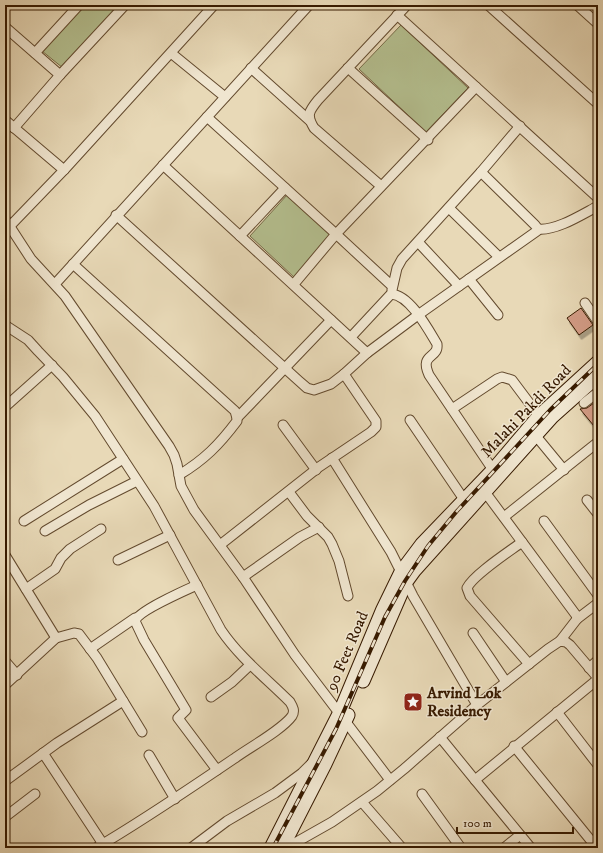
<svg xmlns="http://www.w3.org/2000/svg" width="603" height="853" viewBox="0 0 603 853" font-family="'IM FELL DW Pica',serif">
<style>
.green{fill:#b4bf8f;stroke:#766c48}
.building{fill:#d49d87;stroke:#371a00;filter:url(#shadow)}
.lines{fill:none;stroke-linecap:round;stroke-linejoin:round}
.street-casing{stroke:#634a2e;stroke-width:11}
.secondary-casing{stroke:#371a00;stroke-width:15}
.street{stroke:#f0e6d0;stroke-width:9}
.secondary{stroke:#f0e6d0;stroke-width:13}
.rail-casing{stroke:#371a00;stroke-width:4}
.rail{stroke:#f0e6d0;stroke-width:2.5;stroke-dasharray:8;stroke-linecap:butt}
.labels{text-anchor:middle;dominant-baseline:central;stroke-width:3;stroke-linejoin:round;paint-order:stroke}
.street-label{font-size:16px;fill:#371a00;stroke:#f0e6d0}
.poi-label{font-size:16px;font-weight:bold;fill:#371a00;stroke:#f0e6d0;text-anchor:start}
</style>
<defs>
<filter id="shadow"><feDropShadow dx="2.5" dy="4.5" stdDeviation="0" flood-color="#0004"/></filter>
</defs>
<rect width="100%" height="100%" fill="#e8d9b7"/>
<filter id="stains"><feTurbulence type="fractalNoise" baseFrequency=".005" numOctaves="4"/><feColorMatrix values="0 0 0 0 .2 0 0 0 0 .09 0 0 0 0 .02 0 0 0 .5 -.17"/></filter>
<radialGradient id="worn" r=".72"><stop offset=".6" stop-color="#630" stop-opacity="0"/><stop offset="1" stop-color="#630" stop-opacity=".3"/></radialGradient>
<!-- green -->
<g class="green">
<path d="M85,5h36l-58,63 -21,-17z"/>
<path d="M401,25l67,63 -42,44 -67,-63z"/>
<path d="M287,195l48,41 -40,42 -45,-42z"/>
</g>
<!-- building -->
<g class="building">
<path d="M581,308l12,17 -14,10 -12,-17z"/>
<path d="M598,400v23l-4,3 -14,-17 7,-1z"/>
</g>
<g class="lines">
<!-- street casing -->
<g class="street-casing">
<g id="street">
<path d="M488,5l110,99"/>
<path d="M577,5l21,19"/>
<path d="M397,15l201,183"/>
<path d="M5,27l55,48 -46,53"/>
<path d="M35,53l44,-48"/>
<path d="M171,53l54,44"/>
<path d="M251,68l59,53"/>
<path d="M348,68l80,72"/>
<path d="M60,75l65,-70"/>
<path d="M207,117l129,117 56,52"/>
<path d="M5,120l59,50"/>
<path d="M163,165l204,188"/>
<path d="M381,186l-67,-58c-8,-13 -5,-17 4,-28l89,-95"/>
<path d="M449,208l50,49"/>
<path d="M116,215l183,166 8,7 7,2 17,-6 13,-10 23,-21 51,-38 119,-84 1,-2 -3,-4 -54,-53"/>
<path d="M5,219l26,40 34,37 104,150 5,9 3,9 4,22 13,24 49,67 52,78 95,125"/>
<path d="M10,226l54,-56 150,-165"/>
<path d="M538,229c18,2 43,-14 60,-23"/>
<path d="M240,236l45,-48"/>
<path d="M418,242l41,44"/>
<path d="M73,264l162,147 2,7v3c-18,24 -33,39 -58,54"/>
<path d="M469,279l29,36"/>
<path d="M55,284l254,-279"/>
<path d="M294,284l42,-50 140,-147"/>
<path d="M392,290l5,-22 5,-9 79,-87 39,-46"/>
<path d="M585,303l13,19"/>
<path d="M5,325l23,15 10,11 25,26 32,39 59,90 67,124c19,28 45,48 69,72 3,5 5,9 2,14 -10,14 -42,31 -57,42 -46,31 -91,62 -139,90"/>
<path d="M351,337l40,-43c19,1 37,35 46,50 2,15 -18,9 -8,31l64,95"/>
<path d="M584,403l14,-11"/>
<path d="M5,407l47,-42"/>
<path d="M452,409l45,-30 5,-2 10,3 27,36"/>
<path d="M237,418l94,-98"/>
<path d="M410,420l55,81"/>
<path d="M283,425l33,45"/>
<path d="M536,436l28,34"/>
<path d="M332,458l59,94 22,44 64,109"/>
<path d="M289,492l18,24 21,21 4,7 7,17 9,35"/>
<path d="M485,492l91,123 1,4 -17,22"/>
<path d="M587,500l11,14"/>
<path d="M504,517l94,-75"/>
<path d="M24,521l99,-62"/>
<path d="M544,521l54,74"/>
<path d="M45,531l44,-26 48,-24"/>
<path d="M522,542c-12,9 -49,33 -55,46l3,8 59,68"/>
<path d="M220,545l99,-78 52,-35 5,-5v-6l-32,-47"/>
<path d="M5,555l51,83"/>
<path d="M118,560l52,-25"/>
<path d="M243,577l57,-40 19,-10"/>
<path d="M197,585c-11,5 -59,26 -62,36l9,19 42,70 -8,8 39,52"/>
<path d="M26,589l29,-20 6,-11 9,-9 31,-20"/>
<path d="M577,619l21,-16"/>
<path d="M473,633l33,49"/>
<path d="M90,649l45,-31"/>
<path d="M5,661l12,14"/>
<path d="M589,668l9,-8"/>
<path d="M5,685l51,-47 18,-5 5,1 18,24 45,74"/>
<path d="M211,697l21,-15 18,-17"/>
<path d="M557,712l41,53"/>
<path d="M440,737l35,43"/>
<path d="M514,746l83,102"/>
<path d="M43,753l60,91"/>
<path d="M149,755l26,44"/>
<path d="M5,781l52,-38 66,-42"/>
<path d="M422,794l39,54"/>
<path d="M362,802l40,46"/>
<path d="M5,817l30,-23"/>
<path d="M191,848l36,-27 48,-28 27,-20 9,-9"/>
<path d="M286,848l46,-26 45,-31 27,-22 73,-64 71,-56 12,-8 6,1 4,3 28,33"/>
<path d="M504,848l16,-13"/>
<path d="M531,848l-56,-68 123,-101"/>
</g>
</g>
<!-- secondary casing -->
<g class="secondary-casing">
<g id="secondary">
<path d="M363,681l43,-99 8,-11 138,-154 46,-41"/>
<path d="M271,848l69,-136 43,-103 18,-37 21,-28 71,-74 46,-54 59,-54"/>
<path d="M282,848l43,-84 23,-49"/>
</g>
</g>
<!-- street -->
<use href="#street" class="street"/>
<!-- secondary -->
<use href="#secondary" class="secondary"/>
<!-- rail casing -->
<g class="rail-casing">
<path id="rail" d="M273,848l63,-119 49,-112 20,-36 23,-35 29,-35 93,-101 48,-46"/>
</g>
<!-- rail -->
<use href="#rail" class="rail"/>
</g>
<!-- icons -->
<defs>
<g id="sight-square" transform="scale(1)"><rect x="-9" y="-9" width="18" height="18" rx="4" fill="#8f2418" stroke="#f0e6d0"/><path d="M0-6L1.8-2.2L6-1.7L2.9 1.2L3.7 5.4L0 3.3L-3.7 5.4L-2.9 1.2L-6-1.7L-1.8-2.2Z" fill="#fff"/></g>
</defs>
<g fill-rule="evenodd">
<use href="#sight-square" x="413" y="702"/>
</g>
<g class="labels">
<!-- street labels -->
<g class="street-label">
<text transform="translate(526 411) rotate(-46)">Malahi Pakdi Road</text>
<text transform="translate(347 651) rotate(-67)">90 Feet Road</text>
</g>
<!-- poi labels -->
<g class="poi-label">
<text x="427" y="693">Arvind Lok<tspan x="427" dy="18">Residency</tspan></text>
</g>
</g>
<!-- margin -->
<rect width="603" height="853" fill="none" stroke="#e8d9b7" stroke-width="20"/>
<rect x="6" y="6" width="591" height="841" fill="none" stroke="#371a00" stroke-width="2"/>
<rect x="10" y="10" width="583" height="833" fill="none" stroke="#371a00"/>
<!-- scale -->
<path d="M457 827v6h116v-6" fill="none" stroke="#371a00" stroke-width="2"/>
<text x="463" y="827" font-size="12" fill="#371a00" stroke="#f0e6d0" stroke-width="3" paint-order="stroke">100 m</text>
<rect width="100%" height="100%" filter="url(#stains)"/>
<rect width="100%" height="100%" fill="url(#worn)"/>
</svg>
